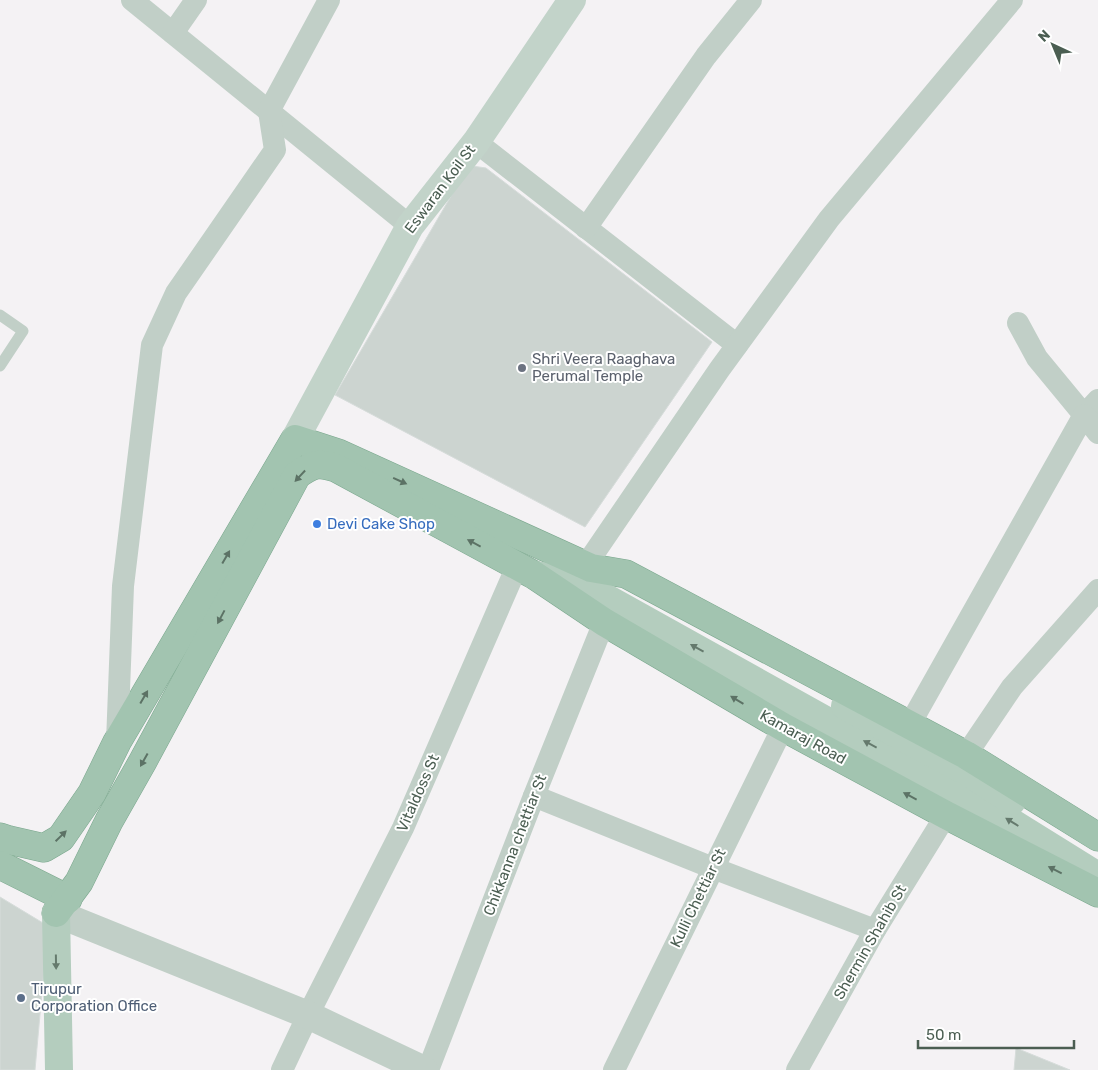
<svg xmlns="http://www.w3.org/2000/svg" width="1098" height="1070" viewBox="0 0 1098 1070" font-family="Rubik,sans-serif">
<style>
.building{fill:#ccd4d0;stroke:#d6dcda}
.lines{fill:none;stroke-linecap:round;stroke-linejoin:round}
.trunk-casing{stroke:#7aa78d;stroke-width:29}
.service{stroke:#c1cfc7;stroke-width:11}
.minor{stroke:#c1cfc7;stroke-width:22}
.tertiary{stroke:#c1cfc7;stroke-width:28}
.secondary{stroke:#c2d3c9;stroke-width:28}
.primary{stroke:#b4cdbe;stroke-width:28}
.trunk{stroke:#a2c4b0;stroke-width:28}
.oneway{fill:#5c7265}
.oneway2{fill:#657a6d}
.worship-dot{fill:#6b7280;stroke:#fff;stroke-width:2}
.shop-dot{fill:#3f7fe0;stroke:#fff;stroke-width:2}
.service-dot{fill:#5c6f8a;stroke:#fff;stroke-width:2}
.labels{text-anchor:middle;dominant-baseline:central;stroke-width:4;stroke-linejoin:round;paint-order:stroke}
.street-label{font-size:15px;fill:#4b5e52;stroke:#fff}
.worship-label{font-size:15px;fill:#5b616d;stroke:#fff;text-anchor:start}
.shop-label{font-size:15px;fill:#366cbe;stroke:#fff;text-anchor:start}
.service-label{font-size:15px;fill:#4e5e75;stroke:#fff;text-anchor:start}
</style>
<rect width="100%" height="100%" fill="#f4f2f4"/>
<!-- building -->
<g class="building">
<path d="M472,166l14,2 226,174 -127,185 -250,-132 130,-223z"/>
<path d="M0,897l48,29 -13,144h-35z"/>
<path d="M1016,1048l54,22h-56z"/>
</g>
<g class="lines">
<!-- trunk casing -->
<g class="trunk-casing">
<g id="trunk">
<path d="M0,837l9,3 35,8 17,-10 31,-45 25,-51 178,-303 43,14 253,115 35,6 340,181 132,82"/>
<path d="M0,865l68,34"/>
<path d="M56,913l23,-31 30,-61 34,-60 154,-286c16,-11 21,-13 39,-7l198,107 70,47 179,105 163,88 152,78"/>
</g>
</g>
<!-- service -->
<path class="service" d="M0,315l23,16 -23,35"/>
<!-- minor -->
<g class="minor">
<path d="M132,0l278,226"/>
<path d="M173,33l23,-33"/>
<path d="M476,142l261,203"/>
<path d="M586,228l120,-172 45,-56"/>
<path d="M1018,323l19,35 47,57 14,-15"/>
<path d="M586,565l133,-195 110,-151 183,-219"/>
<path d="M910,724l174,-309 14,18"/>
<path d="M117,742l6,-156 29,-241 24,-52 99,-143 -6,-39 60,-111"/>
<path d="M966,755l46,-68 86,-97"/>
<path d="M534,796l179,72 162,62"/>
<path d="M282,1070l26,-55 95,-187 114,-262"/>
<path d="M428,1070l106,-274 70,-174"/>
<path d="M614,1070l169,-343"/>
<path d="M797,1070l78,-140 71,-115"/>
</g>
<!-- tertiary -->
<path class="tertiary" d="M56,913l252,102 116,55"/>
<!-- secondary -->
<path class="secondary" d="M295,439l115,-213 66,-84 96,-142"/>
<!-- primary -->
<g class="primary">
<path d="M534,575l40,5 289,161 113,59 122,76"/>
<path d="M845,706l124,67 43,28"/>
<path d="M56,913l3,157"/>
</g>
<!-- trunk -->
<use href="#trunk" class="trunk"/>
</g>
<!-- one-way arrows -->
<defs><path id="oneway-solid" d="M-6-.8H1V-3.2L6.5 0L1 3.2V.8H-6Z" transform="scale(1.25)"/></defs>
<g class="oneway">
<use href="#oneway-solid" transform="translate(300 476) rotate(133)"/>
<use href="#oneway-solid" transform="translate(400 481) rotate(24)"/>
<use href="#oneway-solid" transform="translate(474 543) rotate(-152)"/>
<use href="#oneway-solid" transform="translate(226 557) rotate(-60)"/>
<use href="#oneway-solid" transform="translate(221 617) rotate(118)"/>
<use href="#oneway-solid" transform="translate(144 697) rotate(-60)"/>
<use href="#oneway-solid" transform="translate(737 700) rotate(-149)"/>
<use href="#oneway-solid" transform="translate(144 760) rotate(119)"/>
<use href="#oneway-solid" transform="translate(910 796) rotate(-152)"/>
<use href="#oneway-solid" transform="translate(61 836) rotate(-44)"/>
<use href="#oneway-solid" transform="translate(1055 870) rotate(-153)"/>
</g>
<g class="oneway2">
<use href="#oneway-solid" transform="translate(697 648) rotate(-151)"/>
<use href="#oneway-solid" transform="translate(870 744) rotate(-152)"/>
<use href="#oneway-solid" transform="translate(1012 822) rotate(-148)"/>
<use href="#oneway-solid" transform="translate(56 962) rotate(89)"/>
</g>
<!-- markers -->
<circle class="worship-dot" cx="522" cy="368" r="5"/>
<circle class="shop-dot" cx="317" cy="524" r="5"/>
<circle class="service-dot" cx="21" cy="998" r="5"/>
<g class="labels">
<!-- street labels -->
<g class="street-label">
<text transform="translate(440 189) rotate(-53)">Eswaran Koil St</text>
<text transform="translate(803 737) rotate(29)">Kamaraj Road</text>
<text transform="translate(418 793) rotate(-66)">Vitaldoss St</text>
<text transform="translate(515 845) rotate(-69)">Chikkanna chettiar St</text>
<text transform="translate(698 898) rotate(-64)">Kulli Chettiar St</text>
<text transform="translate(870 942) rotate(-60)">Shermin Shahib St</text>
</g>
<!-- worship labels -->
<g class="worship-label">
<text x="532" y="359">Shri Veera Raaghava<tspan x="532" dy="17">Perumal Temple</tspan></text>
</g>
<!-- shop labels -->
<g class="shop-label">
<text x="327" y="524">Devi Cake Shop</text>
</g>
<!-- service labels -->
<g class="service-label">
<text x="31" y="989">Tirupur<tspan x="31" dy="17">Corporation Office</tspan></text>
</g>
</g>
<!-- north arrow -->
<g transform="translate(1053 45) rotate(316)" stroke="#ffffff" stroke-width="4" paint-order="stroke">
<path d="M0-4L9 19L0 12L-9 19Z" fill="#4b5e52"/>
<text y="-8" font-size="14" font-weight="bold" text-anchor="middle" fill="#4b5e52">N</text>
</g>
<!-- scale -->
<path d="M918 1040v8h156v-8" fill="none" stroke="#4b5e52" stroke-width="2.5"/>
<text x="926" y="1040" font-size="15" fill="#4b5e52" stroke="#ffffff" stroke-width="4" paint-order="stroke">50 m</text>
</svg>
